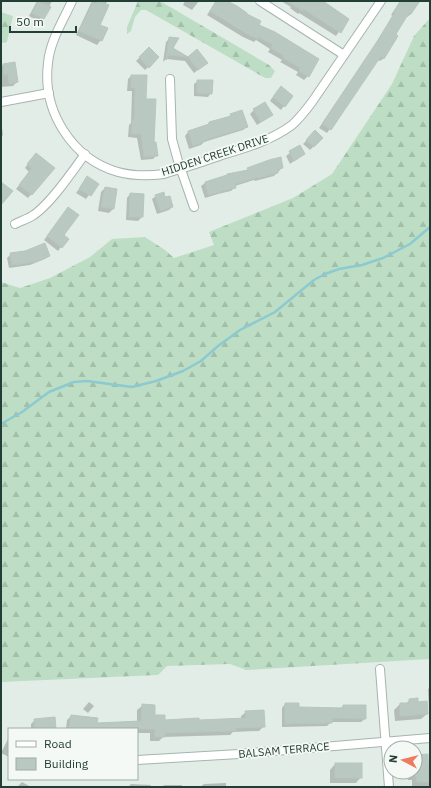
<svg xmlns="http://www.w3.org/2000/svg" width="431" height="788" viewBox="0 0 431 788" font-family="'IBM Plex Sans',sans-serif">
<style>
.forest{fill:url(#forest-firs)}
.shadow{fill:#0003}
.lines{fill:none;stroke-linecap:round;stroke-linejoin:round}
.stream{stroke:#8ccad1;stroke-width:2.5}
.building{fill:#b9c8c1;stroke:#b6c7bf}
.minor-casing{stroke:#a6b5af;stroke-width:10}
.minor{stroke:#fff;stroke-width:8}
.labels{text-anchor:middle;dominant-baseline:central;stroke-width:3.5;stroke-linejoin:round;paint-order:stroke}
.street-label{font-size:11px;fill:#233e36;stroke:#f4f9f6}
</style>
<defs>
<pattern id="forest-firs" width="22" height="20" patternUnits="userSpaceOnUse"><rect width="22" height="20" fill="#bddec4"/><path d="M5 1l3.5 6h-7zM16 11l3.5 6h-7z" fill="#a2c0a9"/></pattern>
</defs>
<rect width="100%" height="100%" fill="#e3ede8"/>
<!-- forest -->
<g class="forest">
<path d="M138,1h22l109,64 6,6 -4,7h-6l-119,-68h-5l-6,7 -4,14 -4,3v-7z"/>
<path d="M1,12l12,4 -6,26 -6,1z"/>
<path d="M430,18v641l-184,11 -16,-6 -63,2 -9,9 -157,7v-400l19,6 30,-10 40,-21 22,-18 33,-2 20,13 9,8 40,-13 -5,-13 84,-34 39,-24 60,-90 22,-48z"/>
</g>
<!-- shadow -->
<g class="shadow">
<path d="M37,1h15l-9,17 -3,4 -11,-6z"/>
<path d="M92,1h15l-8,24 2,15 -4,5 -21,-10z"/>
<path d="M185,1h14l-7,9 -9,-5z"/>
<path d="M216,1h10l32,24 16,8 34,43 -4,4 -8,-5 2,-3 -18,-10 2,-2 -14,-8 2,-3 -14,-9 -2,2 -11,-5 -36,-22z"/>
<path d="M281,1h32l35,18 -12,17 -37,-23 -1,1 -8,-6 1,-1z"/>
<path d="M400,1h19l-8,13 -4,3 -2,-1 -21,42 -4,3 -2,-1 -51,73 -8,-5 56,-83 18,-29 -2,-1z"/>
<path d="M170,38l2,11 15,8 10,-7 6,16 -9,7 -9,-12 -19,-2 -3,3 3,-20z"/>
<path d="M149,48l9,9 -13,13 -9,-9z"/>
<path d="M3,65l14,17 -4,4 -12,1v-20z"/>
<path d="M131,76l14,24 12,55 -4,4 -12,1 -4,-22 -9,-1 1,-12 2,-2 1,-32h-5l1,-12z"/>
<path d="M198,81l13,12 -3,4 -14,-1v-12z"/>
<path d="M277,91l7,15 -3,4 -11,-9z"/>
<path d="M254,110l18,5 -15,10 -7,-11z"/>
<path d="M231,115l16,12 -4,3 -39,12 -3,3 -12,4 -4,-13 3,-4 19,-7 2,-2 19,-5z"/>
<path d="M1,121l2,14 -2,2z"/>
<path d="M315,132l7,6 -12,12 -7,-6z"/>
<path d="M299,146l5,8 -14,10 -4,-8z"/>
<path d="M32,158l21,10 -25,30 -12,-9 13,-17 -4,-4z"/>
<path d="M282,168l-8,8 -19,5 -1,-1 -19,6v1l-4,4 -13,3 -13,4 -4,-12 4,-3 40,-11 3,-3z"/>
<path d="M87,178l10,6 -11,15 -10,-6z"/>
<path d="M105,188l11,2 -3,19 -4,4 -11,-2 3,-19z"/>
<path d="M130,194l13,1 -1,22 -4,4 -12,-1 1,-22z"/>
<path d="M156,196l9,2 7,9 -3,3 -12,4 -5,-15z"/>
<path d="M68,208l-6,27 -1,12 -3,4 -14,-11z"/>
<path d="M11,254l38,2 -4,3 -15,6 -21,3 -2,-10z"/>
<path d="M430,687v24h-1l-1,-22z"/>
<path d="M410,700l7,3 10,11 -6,5 -26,2 -1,-11 6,-6h5z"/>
<path d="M89,702l5,4 -6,7 -5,-4z"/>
<path d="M285,704l13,4 42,1 3,-3 22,13 -4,3h-30l-4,4 -45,1v-19z"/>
<path d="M142,706l12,10 10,5h34l43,-2v-3l5,-4 18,14 -5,5 -26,1 -3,3 -67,2 -4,4h-9v-8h-13v-4h-71l1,-9 4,-4 25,8 41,-2v-12z"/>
<path d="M35,720l20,9h-24v-5z"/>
<path d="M9,737v20l-8,-4z"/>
<path d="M415,756l12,16h3v14h-18v-6h-4v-8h7z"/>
<path d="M335,764l26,13 -5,6h-26v-13z"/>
<path d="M22,782l9,5h-14z"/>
<path d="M226,783v4h-26l4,-3z"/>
<path d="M131,784l20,1 -1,2h-22z"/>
<path d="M164,785h18v2h-20z"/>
</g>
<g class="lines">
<!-- stream -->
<path class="stream" d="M1,424l21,-12 27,-20 25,-10 13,-1 45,6 24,-6 27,-10 18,-10 17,-15 22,-16 35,-18 39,-32 11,-6 14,-5 23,-4 21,-7 27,-14 20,-17"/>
</g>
<!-- building -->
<g class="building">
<path d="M38,1l13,6 -7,12 -12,-6z"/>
<path d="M97,1l12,4 -9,20 8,3 -6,13 -23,-10 14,-29 3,2z"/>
<path d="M216,1h11l10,5 10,7v1l14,7 -2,4 16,7 44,27 -10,18 -10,-6 1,-3 -17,-10 1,-2 -13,-8 2,-3 -14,-8 -1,2 -11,-5 -37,-23z"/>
<path d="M287,1h36l26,18 -8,14 -38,-24v2z"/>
<path d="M401,1h19l-9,13 -2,-1 -13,21 2,2 -14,23 -3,-3 -50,74 -9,-6 56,-84 17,-28h-1z"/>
<path d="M169,37l10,1 -6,10 15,9 9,-8 11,14 -10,7 -10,-13 -19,-2 -3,5z"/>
<path d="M149,47l10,10 -10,11 -10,-11z"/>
<path d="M15,62l3,20 -9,2 -1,-10 -4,1 -1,-11z"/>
<path d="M131,75h16l-1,24h10l-2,43h2l2,14 -14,1 -3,-23h-10l1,-14h2l1,-32h-4z"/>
<path d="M197,80h16l-1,14 -15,-1z"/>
<path d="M281,86l12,10 -8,11 -12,-10z"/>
<path d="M265,102l8,13 -12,7 -8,-13z"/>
<path d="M242,110l6,17 -43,13 1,1 -13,5 -5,-15 21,-7v-2l22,-6 -1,-2z"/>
<path d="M315,130l8,8 -9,9 -8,-7z"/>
<path d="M300,145l5,9 -11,7 -5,-10z"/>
<path d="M36,153l19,15 -23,27 -13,-10 13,-17 -5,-4z"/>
<path d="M281,157l2,11 -5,1v4l-20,5v-1l-23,7 1,4 -15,3v1l-13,3 -3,-13 22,-7v-1l21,-4 -1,-2 22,-8z"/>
<path d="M87,176l12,8 -8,12 -12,-7z"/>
<path d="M1,182l12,9 -12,14z"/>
<path d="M105,187l12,2 -3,20 -13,-2z"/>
<path d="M164,192l1,5 5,-1 3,11 -13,4 -5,-16z"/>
<path d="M130,193l14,1 -1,23h-14z"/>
<path d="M68,207l11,8 -15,20 5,4 -7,9 -15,-12z"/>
<path d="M45,243l5,13 -15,6 -23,3 -2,-12 15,-2z"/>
<path d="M418,698v4l9,-1 1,13 -28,2v-13h9v-4z"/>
<path d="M285,703h14v4l44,1v-3h23v14l-34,-1v5l-47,1z"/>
<path d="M142,704l13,1v10h10v5l34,-2v2l47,-2 -1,-7 19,-1 1,17 -29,1v3l-71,2v4h-10v-8h-86l2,-14 27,3 -1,5 44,-2z"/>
<path d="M55,717l1,12h-21l-1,-10z"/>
<path d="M428,754l1,28h-12l-1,-6h-1v-21z"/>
<rect x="335" y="763" width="27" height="15"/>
</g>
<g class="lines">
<!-- minor casing -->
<g class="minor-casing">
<g id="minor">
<path d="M72,1c-9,20 -22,40 -24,62 -6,48 24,96 70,109 15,4 31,4 46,2 19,-6 39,-12 58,-19 24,-7 50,-15 70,-30 8,-7 14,-15 20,-23l69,-101"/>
<path d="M260,1l84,54"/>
<path d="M170,79l2,60 6,22 16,46"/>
<path d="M1,102l48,-9"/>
<path d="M15,224c6,-3 12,-5 17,-8 17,-10 41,-45 53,-62"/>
<path d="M380,669l9,118"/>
<path d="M137,760l102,-6 191,-16"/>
</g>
</g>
<!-- minor -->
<use href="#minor" class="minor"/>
</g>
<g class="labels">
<!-- street labels -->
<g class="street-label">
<text transform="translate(215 155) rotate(-18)">HIDDEN CREEK DRIVE</text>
<text transform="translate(284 750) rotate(-5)">BALSAM TERRACE</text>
</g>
</g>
<!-- border -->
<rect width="431" height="788" fill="none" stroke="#233e36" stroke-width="4"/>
<!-- legend -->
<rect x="8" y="728" width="130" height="52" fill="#f4f9f6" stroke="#a0aea9"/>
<rect x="16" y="741" width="20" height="6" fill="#ffffff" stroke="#a0aea9"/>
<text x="44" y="748" font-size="12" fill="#233e36">Road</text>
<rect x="16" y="758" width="20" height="12" fill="#b9c8c1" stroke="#a0aea9"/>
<text x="44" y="768" font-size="12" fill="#233e36">Building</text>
<!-- north arrow -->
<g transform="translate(403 760) rotate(277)"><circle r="19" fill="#f4f9f6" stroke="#a0aea9"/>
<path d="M0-3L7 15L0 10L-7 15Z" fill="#f07a5e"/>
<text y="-6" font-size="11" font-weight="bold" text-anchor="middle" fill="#233e36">N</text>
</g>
<!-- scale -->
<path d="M10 26v6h66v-6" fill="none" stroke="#233e36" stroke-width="2"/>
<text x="16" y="26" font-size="12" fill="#233e36" stroke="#f4f9f6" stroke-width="3" paint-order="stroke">50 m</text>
</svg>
